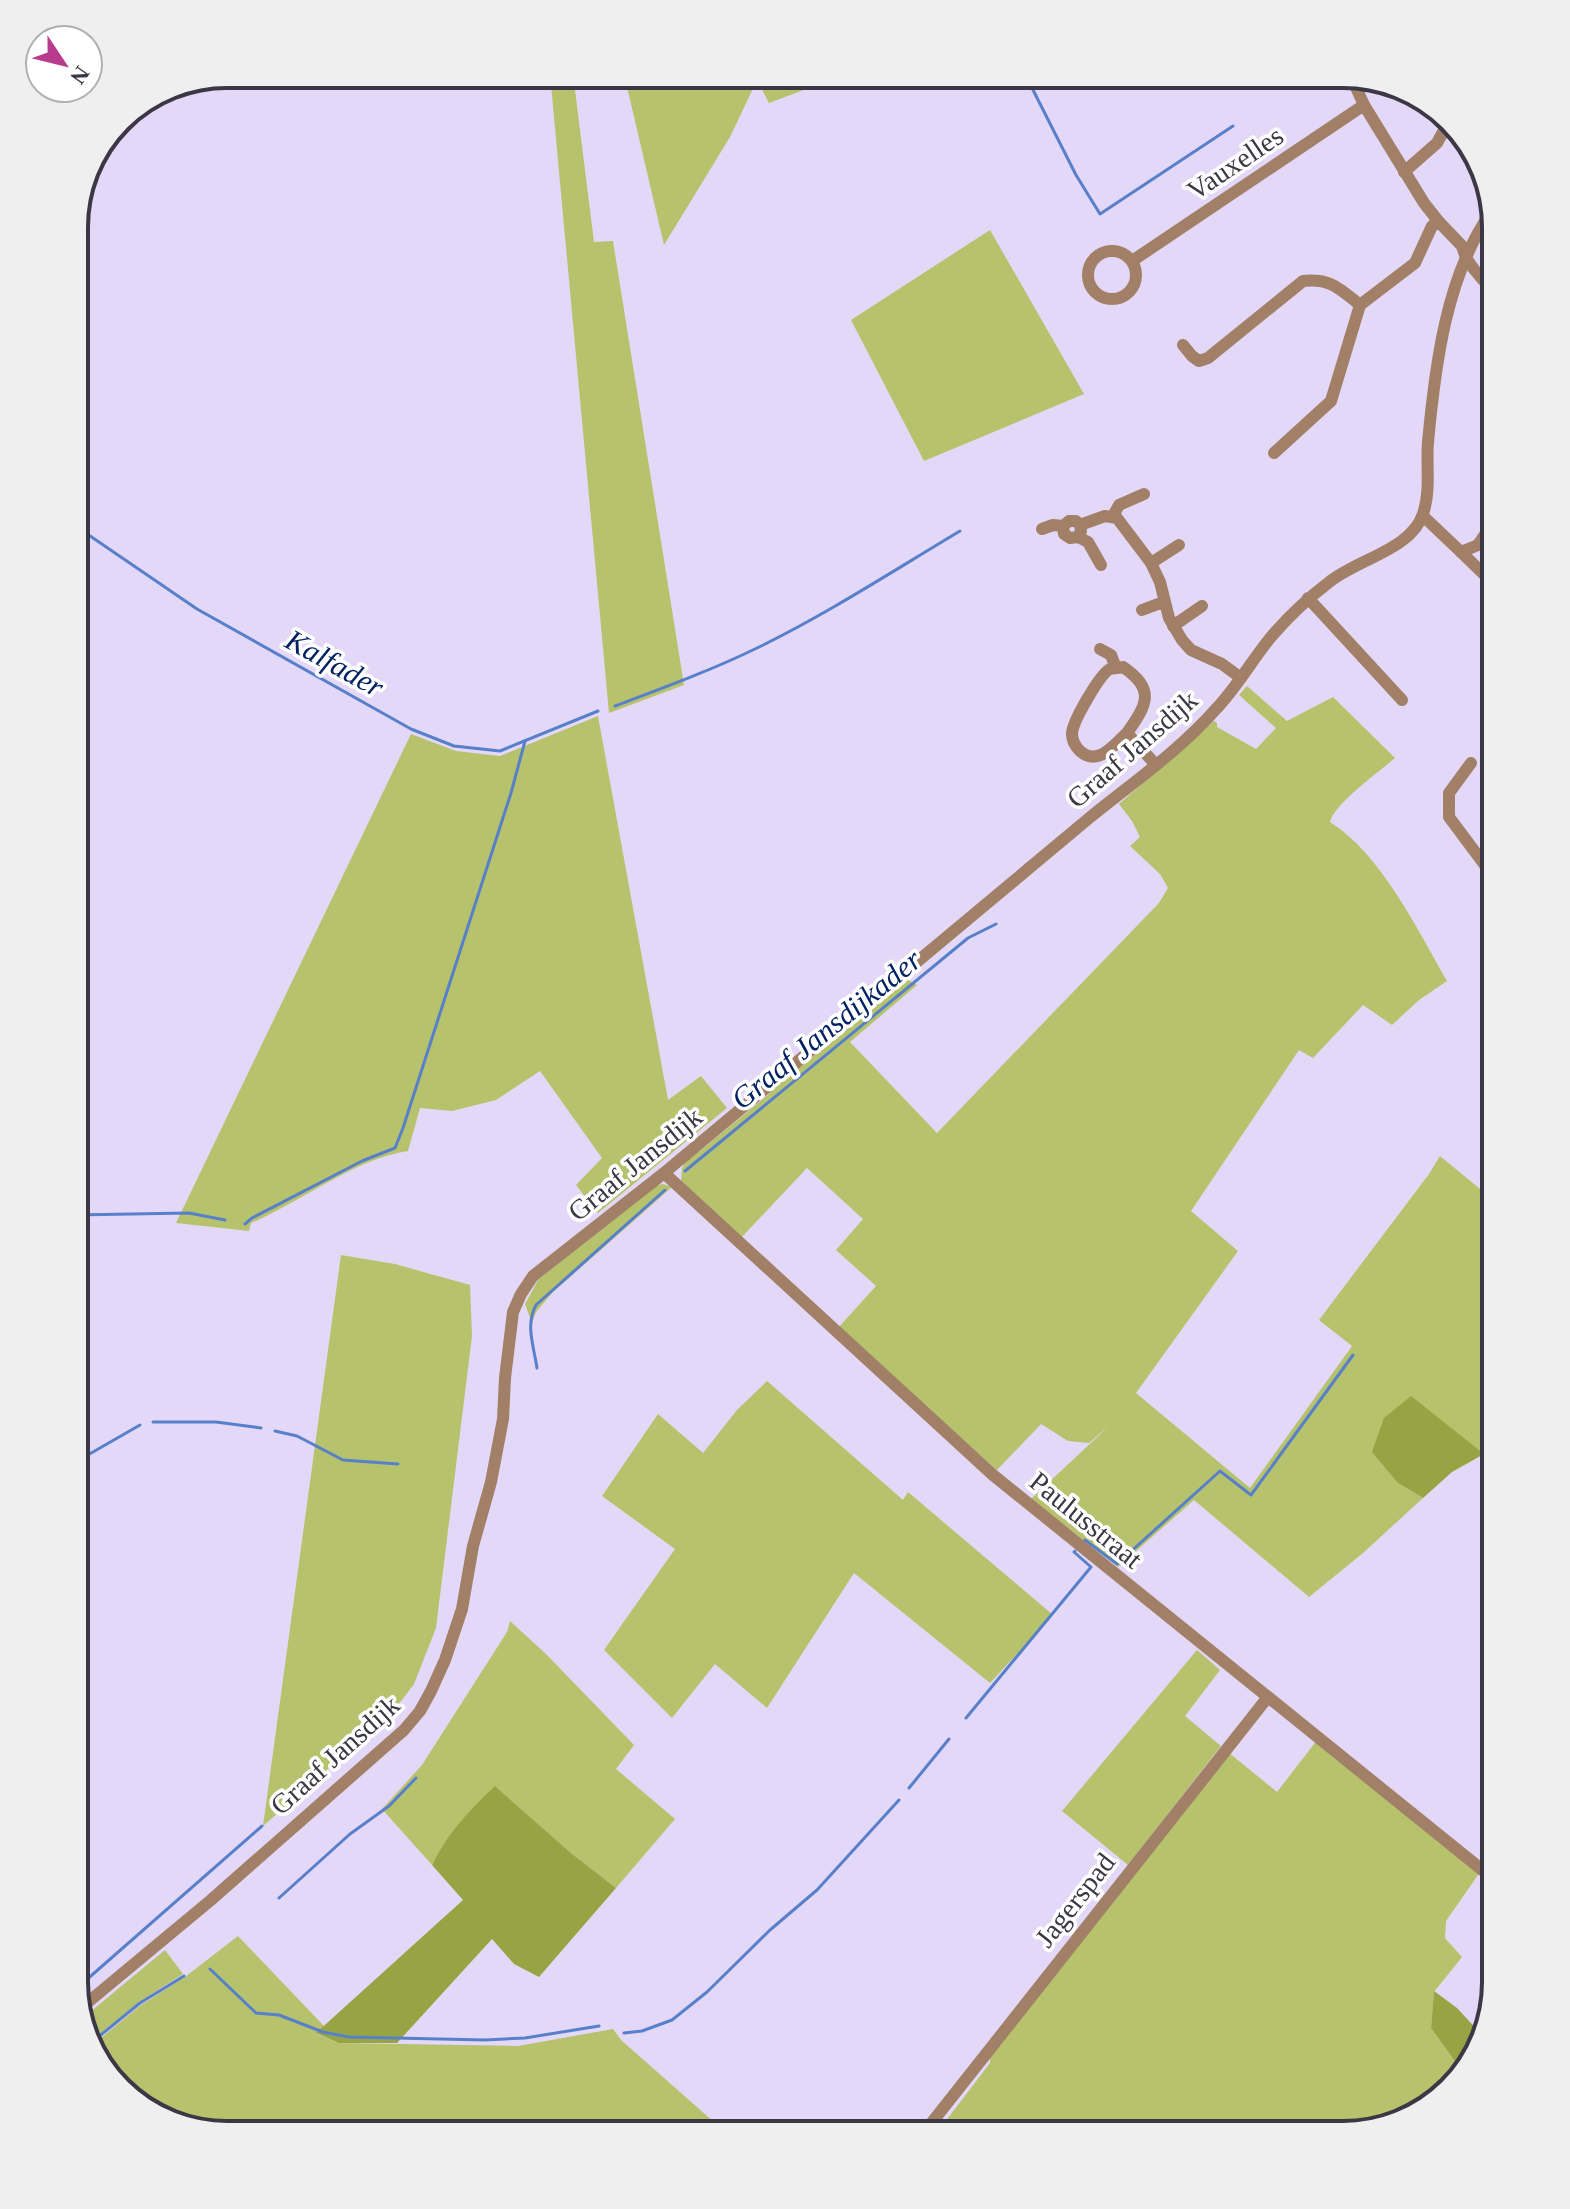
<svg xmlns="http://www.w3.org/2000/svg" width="1570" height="2209" viewBox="0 0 1570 2209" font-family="Georgia,serif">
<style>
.green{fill:#b6c26c}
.forest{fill:#97a443}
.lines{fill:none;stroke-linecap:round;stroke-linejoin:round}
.stream{stroke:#5880ca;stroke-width:3}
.minor{stroke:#a18067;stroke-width:12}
.labels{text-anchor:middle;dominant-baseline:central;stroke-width:7;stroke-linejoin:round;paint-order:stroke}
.street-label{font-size:28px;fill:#3c3744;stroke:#fff}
.water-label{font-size:30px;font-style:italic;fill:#022263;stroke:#fff}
.rim{fill:none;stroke:#3c3744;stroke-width:4}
</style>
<rect width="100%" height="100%" fill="#e4d8f8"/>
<!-- green -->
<g class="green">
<path d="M550,74h23l21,168 19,-1 71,444 -75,28z"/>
<path d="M624,74h222l-77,29 -12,-23 -27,57 -66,108z"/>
<path d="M990,230l94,164 -160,67 -73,-141z"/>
<path d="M1247,686l40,35 46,-24 62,61c-15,13 -61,46 -65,64 51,32 87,107 117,159l-28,19 -27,25 -29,-20 -50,53 -14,-8 -108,161 47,40 -102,142 114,95 102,-142 -33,-26 110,-146 11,-18 56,46v264l-12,-12 -86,29 25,15 -60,55 -54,44 -115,-97 -76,67 -87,-68 79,-74 -21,18 -21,-2 -27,-17 -44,46 -159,-142 38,-42 -40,-36 27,-31 -56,-51 -68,72 -58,-56 1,-16 4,-8 14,-9 70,-58v-4l28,-24 4,1 106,-86 9,5 -67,57 87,91 222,-230 9,-15 -8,-14 -30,-28 10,-9 -8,-16 -13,-17 95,-83 3,2v4l39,22 20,-21 -37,-33z"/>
<path d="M598,716l70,384 33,-24 26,32 -129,105 -22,-28 26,-27 -62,-87 -44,29 -44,11 -32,-3 -12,43c-52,7 -107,51 -157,72l-2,8 -73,-8 235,-489 45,17 44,5z"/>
<path d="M663,1184l9,3 -120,106 -16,19 -4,11 -7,-19 13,-24 115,-94z"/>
<path d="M341,1255l54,9 75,21 2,51 -36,292 -22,56 -12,16 -32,32 -107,94z"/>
<path d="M767,1381l136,119 5,-8 145,123 -63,68 -136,-110 -87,135 -52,-44 -43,54 -68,-68 71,-101 -73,-53 56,-82 45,39 34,-43z"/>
<path d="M510,1621l36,33 88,91 -18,24 59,50 -59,69 -45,-35 -75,-66c-26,23 -49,46 -64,78l-50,-56 40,-44 85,-133z"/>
<path d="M1197,1650l23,20 -35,46 36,30 -93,119 -66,-54z"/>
<path d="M1321,1735l161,130 -4,10 -32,46 -1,17 17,19 -28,35 -3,36 31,43 -42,43 -77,21h-408l55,-72v-6l238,-305 49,40z"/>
<path d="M238,1936l86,90 -7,8 22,9 179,3 95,-17 8,11 102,90 -5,5h-500l-68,-21 -55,-55 -4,-13 50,-41 44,-28z"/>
<path d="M165,1950l18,24 -44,28 -49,40 -6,-25z"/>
</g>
<!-- forest -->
<g class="forest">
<path d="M1411,1396l73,58 -32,18 -29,26 -25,-15 -26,-31 12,-34z"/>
<path d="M495,1786l76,67 45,35 -77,89 -25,-13 -22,-25 -95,104h-58l-23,-10 147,-133 -31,-35c15,-32 38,-55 63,-79z"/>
<path d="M1434,1991l23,17 25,27 -6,23 -14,13 -31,-43z"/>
</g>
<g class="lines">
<!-- stream -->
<g class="stream">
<path d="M1025,74l51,101 24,39 133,-88"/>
<path d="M74,525l123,84 214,120 43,17 46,5 98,-40"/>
<path d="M615,706c48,-18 97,-36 142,-58 70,-34 136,-77 203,-117"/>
<path d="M685,1171l283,-233 28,-14"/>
<path d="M74,1215l115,-2 36,7"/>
<path d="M245,1224l7,-6 110,-57 33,-13 8,-20 108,-335 14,-52"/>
<path d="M537,1368c-3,-21 -12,-43 -1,-63l129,-115"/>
<path d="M153,1422h63l45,6"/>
<path d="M275,1431l22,5 46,24 55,4"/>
<path d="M74,1489l5,-29 61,-35"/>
<path d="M1085,1540l32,24 103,-93 31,24 102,-140"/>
<path d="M966,1718l125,-151 -17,-15 1,-1"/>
<path d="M909,1788l40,-49"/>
<path d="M279,1898l71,-64 39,-28 27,-28"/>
<path d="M210,1969l46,44 23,2 44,17 26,5 136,3 40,-2 74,-12"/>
<path d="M76,1989l186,-163"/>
<path d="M624,2033l18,-2 30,-11 35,-28 63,-62 47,-40 82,-90"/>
<path d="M91,2043l49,-40 44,-27"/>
</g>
<!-- minor -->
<g class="minor">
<path d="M1350,74l14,31 60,98 15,19 23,24 4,12 7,10 10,12 13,7"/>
<path d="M1404,172l33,-29 11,-20"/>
<circle cx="1112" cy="275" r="24"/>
<path d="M1132,261l232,-156"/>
<path d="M1183,345l9,11 7,5 9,-3 95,-77c28,-3 37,8 57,24"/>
<path d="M1274,453l57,-52 29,-96 55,-42 17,-37 7,-4"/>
<path d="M1113,516l6,-11 25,-11"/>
<path d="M1423,516l38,36 17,-7 18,-27"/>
<path d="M1080,525l1,6 -3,6 -8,1 -6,-4 -1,-8 6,-5h7l4,4 25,-9 12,2 34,45 9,19 9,36 13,22 9,10 31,14 19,14"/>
<path d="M1042,529l11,-4 10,1"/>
<path d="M1078,537l10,5 13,23"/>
<path d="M1461,552l35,34"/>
<path d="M1151,563l28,-18"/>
<path d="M1308,598l94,102"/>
<path d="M1142,610l16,-6h7"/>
<path d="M1173,626l29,-20"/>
<path d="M1100,649l11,6 5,13"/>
<path d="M1127,733c-13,12 -29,34 -47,18 -5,-5 -8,-11 -8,-17 0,-12 28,-60 38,-65 3,-1 10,-1 13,-2 33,22 24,38 4,66l29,32"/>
<path d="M1471,763l-22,30v24l47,63"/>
<path d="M664,1173l329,302 503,406"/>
<path d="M81,2008l130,-108 193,-170 16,-19 11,-20 14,-31 17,-51 11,-63 18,-64 12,-63 2,-41 8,-66 8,-18 12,-18 131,-103 424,-354c43,-35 91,-68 128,-110 21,-22 36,-49 55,-72 17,-20 36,-38 57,-54 29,-24 83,-33 95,-69 8,-24 3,-48 5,-72 7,-75 18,-168 64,-231"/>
<path d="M922,2135l346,-438"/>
</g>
</g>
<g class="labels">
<!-- street labels -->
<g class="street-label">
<text transform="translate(1235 163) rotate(-34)">Vauxelles</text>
<text transform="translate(1132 749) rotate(-41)">Graaf Jansdijk</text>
<text transform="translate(635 1164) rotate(-39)">Graaf Jansdijk</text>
<text transform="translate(1086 1520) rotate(39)">Paulusstraat</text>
<text transform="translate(335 1755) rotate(-42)">Graaf Jansdijk</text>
<text transform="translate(1075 1900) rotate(-52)">Jagerspad</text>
</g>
<!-- water labels -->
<g class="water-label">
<text transform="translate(335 663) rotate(29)">Kalfader</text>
<text transform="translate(826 1029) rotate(-39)">Graaf Jansdijkader</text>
</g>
</g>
<!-- crop -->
<path d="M0 0H1570V2209H0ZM227 88H1343A139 139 0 0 1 1482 227V1982A139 139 0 0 1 1343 2121H227A139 139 0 0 1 88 1982V227A139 139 0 0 1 227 88Z" fill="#efeff0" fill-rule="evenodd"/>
<path class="rim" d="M227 88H1343A139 139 0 0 1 1482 227V1982A139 139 0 0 1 1343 2121H227A139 139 0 0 1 88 1982V227A139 139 0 0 1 227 88Z"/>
<!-- north arrow -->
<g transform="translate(64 64) rotate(125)"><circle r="38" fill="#ffffff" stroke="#b1afb4" stroke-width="2"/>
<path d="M0-6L14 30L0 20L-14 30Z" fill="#b83c8d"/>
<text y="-12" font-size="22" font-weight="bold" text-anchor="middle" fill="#3c3744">N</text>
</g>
</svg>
